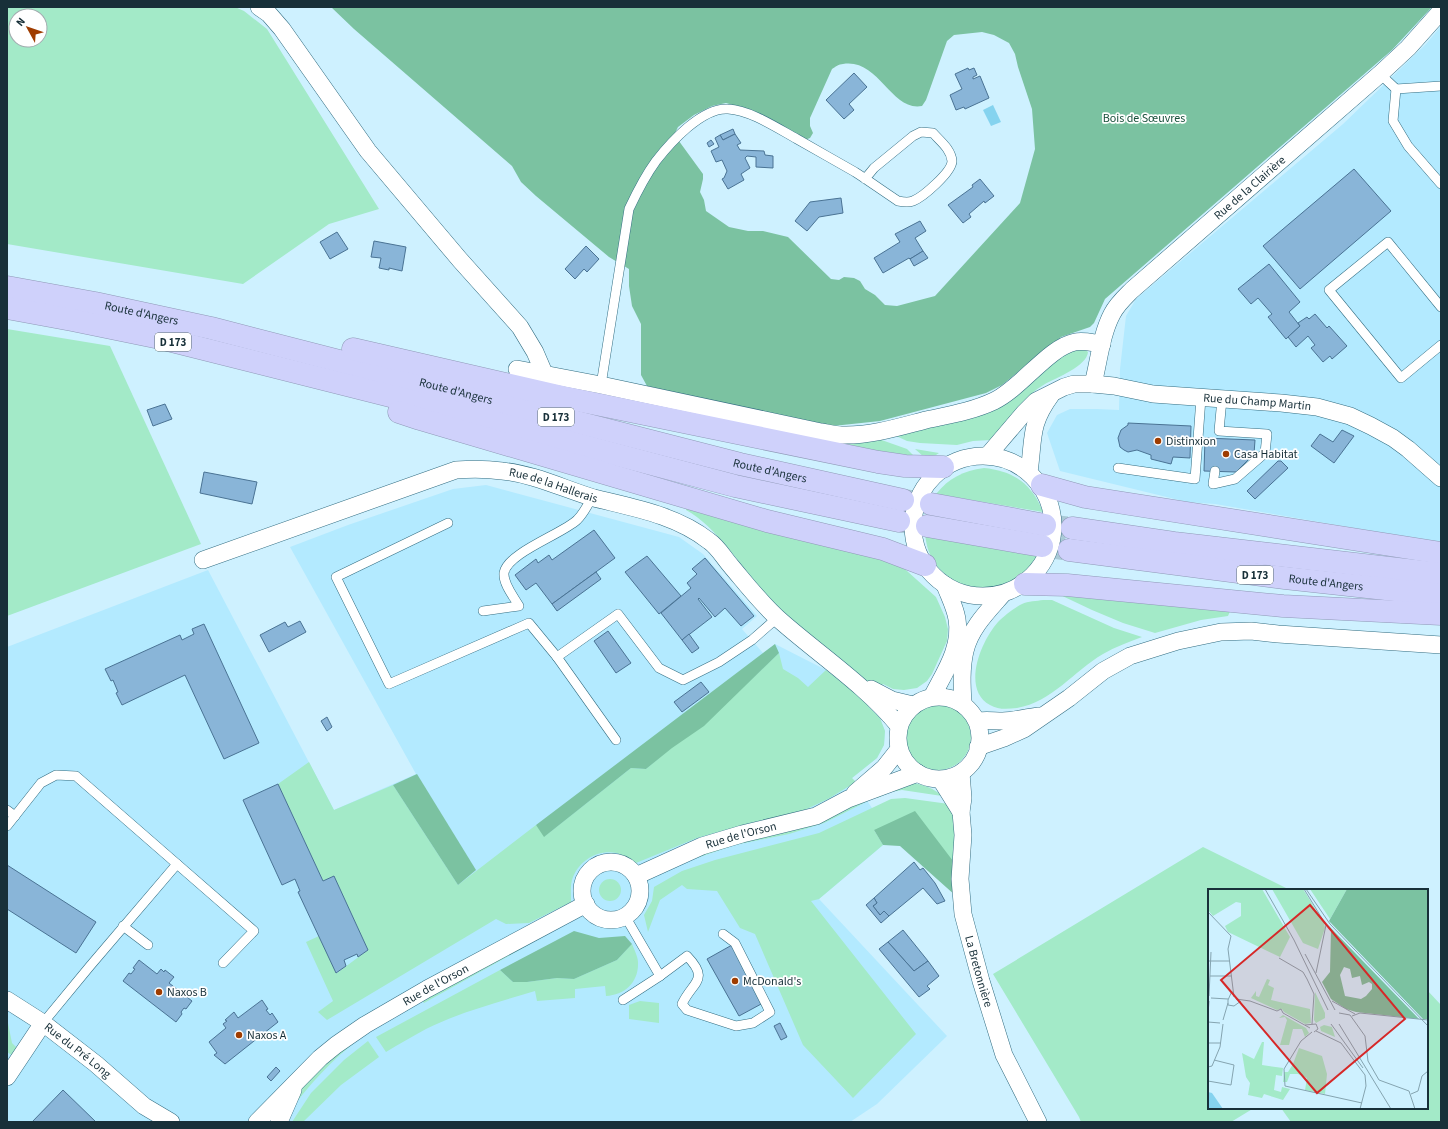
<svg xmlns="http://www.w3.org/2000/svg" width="1448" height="1129" viewBox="0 0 1448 1129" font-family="'Source Sans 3',sans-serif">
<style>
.built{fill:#b3eaff}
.green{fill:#a3eac8;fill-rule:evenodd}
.forest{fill:#7bc2a1;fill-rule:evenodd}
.water{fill:#85d3ef}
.building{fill:#89b5d8;stroke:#4a7394}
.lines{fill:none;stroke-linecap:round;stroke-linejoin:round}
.highway-tunnel{stroke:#aacad7;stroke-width:22;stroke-dasharray:22 11;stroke-linecap:butt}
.lane-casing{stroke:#326d82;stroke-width:10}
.street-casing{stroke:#326d82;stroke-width:18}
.highway-casing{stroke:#8f99b7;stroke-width:23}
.lane{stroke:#fff;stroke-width:9}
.street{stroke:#fff;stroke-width:17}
.highway{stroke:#cfd1fb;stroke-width:22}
.poi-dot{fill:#9f3c00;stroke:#fff;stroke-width:1.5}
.labels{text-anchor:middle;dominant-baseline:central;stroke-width:3.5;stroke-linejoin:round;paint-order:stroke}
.shield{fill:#fff;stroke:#5d6e74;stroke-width:1}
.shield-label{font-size:11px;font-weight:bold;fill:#183039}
.park-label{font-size:12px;fill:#18503a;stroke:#fff}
.street-label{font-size:12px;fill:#183039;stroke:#fff}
.poi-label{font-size:12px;fill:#183039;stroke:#fff;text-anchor:start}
.inset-road{fill:none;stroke:#85a4b0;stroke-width:1}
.view{fill:#d62828;fill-opacity:0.15;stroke:#d62828;stroke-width:2}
.inset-edge{fill:none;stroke:#183039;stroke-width:2}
</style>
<rect width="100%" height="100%" fill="#cef1ff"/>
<!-- built -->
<g class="built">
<path d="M1441,26v517l-226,-39 -28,-2 -127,-31 -13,-38 10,-18 13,-6h27l22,1 1,-41 6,-53 10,-17 207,-175 83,-80z"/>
<path d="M486,485l193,52 24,17 54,62 -15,13 21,24 12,-9 51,26 43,33 -1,3 12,12 5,13 -1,14 -7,13 -25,20 20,30 2,5 -8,6 17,26 -64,54 128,137 -70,68 -27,18h-843v-475l201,-77 126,240 82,-36 -126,-227 58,-22 105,-36z"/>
</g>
<!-- green -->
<g class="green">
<path d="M7,7h228l9,4 23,18 112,180 -50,15 -86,60 -236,-40zM16,16h24v24h-24z"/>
<path d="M7,329l103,17 91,198 -194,72z"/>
<path d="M1069,350h17l2,2c-1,14 -32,26 -43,32 -21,12 -39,38 -54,56l-18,1 -16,4 -37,-2 -13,-2 -15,-7 50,-10z"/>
<path d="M876,438l31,11 9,9 -64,-9 -10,-7z"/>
<path d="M915,449l24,4 -3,2 -12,2z"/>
<path d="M984,468c30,3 48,16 59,44l-107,-18c13,-16 27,-23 48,-26z"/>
<path d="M686,506l210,55 11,10 29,26 9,20 3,12 -1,12 -15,33 -5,7 -10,7 -13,2 -11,-1 -10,-5 -4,5c-18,-11 -33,-24 -49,-37 -23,-18 -45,-37 -65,-59 -24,-26 -49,-67 -79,-83z"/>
<path d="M925,534l114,20c-4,8 -8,14 -15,20 -27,25 -72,17 -91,-14 -5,-8 -7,-17 -8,-26z"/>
<path d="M1054,592l177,17 -3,7 -27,4 -46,13 -32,-10 -31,-13z"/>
<path d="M1043,600h9l62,28 28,9c-13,5 -27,10 -39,17 -29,17 -51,48 -86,54 -9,1 -19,2 -27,-3 -29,-16 -9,-64 8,-83 6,-6 16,-14 24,-18 6,-3 15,-3 21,-4z"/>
<path d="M779,653l4,16 15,9 10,9 18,-17 43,33 -1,3 12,12 5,13 -1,14 -7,13 -25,20 4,4 -28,17 -32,15 -46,9 -53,15 -61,25c-6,-3 -13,-8 -19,-10 -19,-4 -37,7 -44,24 -3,7 -2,17 -2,25l-42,21 -23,1 -10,-5 -169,101 -9,-8 15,-11 -27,-59 13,-6 18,37 31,-23 -34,-74 -11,5 -45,-97 31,-22 25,48 59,-25 65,100 78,-60 9,11 86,-68 15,1 96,-81z"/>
<circle cx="938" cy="737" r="33"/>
<path d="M913,783c11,2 21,5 29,13l-40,-6 -11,2 -14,6 -2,-3z"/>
<path d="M868,797l2,3 -46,23 -35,11 -54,11 -50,17 -13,2z"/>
<path d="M905,798l44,6 7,15 -3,42 -79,-31 9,15 -64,54 -8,2 105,133 -63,64 -50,-53 -48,-111 -15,-6 -23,-37 -30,-2 -5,-4 -22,15 -12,32 -4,-17 8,-14 2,-14 28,-16 33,-11 104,-27 72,-34z"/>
<path d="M1203,847l87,43h-81v218h45l-23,14h-150l-2,-5 -86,-143z"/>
<circle cx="610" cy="890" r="11"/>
<path d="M575,919l-151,84 -2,-3z"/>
<path d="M632,944c2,5 6,13 6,18 1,20 -13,33 -32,34l-1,-10 -30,3v9l-38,3 -2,-10c-36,11 -75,21 -109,38 -13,7 -27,15 -40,23l-10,-15 124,-67 13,12h14l30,-4 17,1 43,-19z"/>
<path d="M1427,990l14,15v117h-150l-10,-14h146z"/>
<path d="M640,1001l19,2v20l-30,-4v-14z"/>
<path d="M7,1018l5,25 5,5 -4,8 -6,-4z"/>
<path d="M360,1038c-28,22 -52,47 -72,76l11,-23 22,-24 17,-15z"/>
<path d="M368,1041l11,16 -38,28 -38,37h-11l19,-29 33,-33z"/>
</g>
<!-- forest -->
<g class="forest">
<path d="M331,7h1101l-40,43 -287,249 -11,24 -4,4 -29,10 -59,48 -16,8 -106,28 -47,5 -143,-30 -43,-10 -6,-11v-51l-9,-18 -3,-20v-17l-20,-12 -73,-61 -15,-14 -9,-16 -158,-137zM982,32l12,3 15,8 6,11 3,13 14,42 3,40 -15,54 -85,93 -38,10 -12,-1 -10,-10 -10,-6 -5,-8 -6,-3 -10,-1 -5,3 -8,-1 -43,-42 -25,-6h-15l-19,-4 -23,-16 -2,-11 -4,-8 3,-13v-5l-27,-37 -1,-4 3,-6 16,-12 18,-9 14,-3 17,5 62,32 5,-2 3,-5 -3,-7v-8l22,-49c3,-2 7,-5 11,-5 36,-6 48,48 79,42l4,-6 21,-59 7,-6z"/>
<path d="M775,644l4,9 -75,73 -32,22 -26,21 -15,-1 -87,69 -8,-12z"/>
<path d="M417,774l59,96 -18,15 -65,-100z"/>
<path d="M915,811l38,50 3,35 -56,-50 -17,-1 -9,-15z"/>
<path d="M574,931l25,7 26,-2 7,8 -15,16 -43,19 -17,-1 -30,4h-14l-13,-12z"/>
</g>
<!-- water -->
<path class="water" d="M993,105l8,17 -10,4 -8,-16z"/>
<!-- building -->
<g class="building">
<path d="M968,68l1,2 5,-2 3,7 -4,2v2l7,-3 9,22 -24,11 -1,-2 -8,3 -6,-15 12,-6 -7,-15z"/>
<path d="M854,73l13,14 -18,17 5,6 -10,9 -18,-19z"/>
<path d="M733,129l2,5 -12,6 -3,-5z"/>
<path d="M735,134l6,9 -4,2 3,5 24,1 1,4 8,1v12l-17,-1v-10l-9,-1 -2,2 5,10 -9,6 3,6 -16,9 -6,-10 2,-1 3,-7 -5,-11 -6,2 -5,-11 8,-4 -4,-9 5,-3 3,5z"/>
<path d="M711,140l3,4 -5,3 -2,-4z"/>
<path d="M1354,169l37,42 -91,78 -37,-43z"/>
<path d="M980,179l14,17 -9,7 -1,-2 -15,13 2,3 -8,6 -15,-18 25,-18 -1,-2z"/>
<path d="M841,198l2,15 -24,4 -12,14 -12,-10 15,-19z"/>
<path d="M920,221l6,10 -11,7 8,13 -13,8 -1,-1 -26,15 -9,-15 26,-16 -5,-8z"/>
<path d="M337,232l11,17 -18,10 -10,-17z"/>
<path d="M374,241l32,6 -4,24 -13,-3v2l-10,-2 2,-10 -10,-1z"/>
<path d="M586,246l13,13 -12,13 -3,-3 -9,10 -10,-10z"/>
<path d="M923,251l5,7 -14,8 -4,-7z"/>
<path d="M1269,264l31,38 -11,10 11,14 -14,13 -18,-22 4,-3 -14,-16 -7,6 -13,-15z"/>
<path d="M1315,314l12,14 2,-2 18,20 -15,13 -2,-3 -7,6 -12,-14 4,-3 -7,-9 -12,11 -8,-10 12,-11 -2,-3 9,-6 2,2z"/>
<path d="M165,404l7,15 -19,7 -6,-16z"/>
<path d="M1128,423l63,3 -1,32 -17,-1 -2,7 -20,-5v-4l-14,-5 -9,2 -4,-2 -4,-3 -2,-9 3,-8 7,-5z"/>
<path d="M1342,430l12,6 -20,27 -23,-17 9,-12 13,8z"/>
<path d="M1205,438l50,2 -1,14 -18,18 -32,-1z"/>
<path d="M1278,461h3l7,7 -33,31 -8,-8z"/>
<path d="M204,472l53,10 -5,22 -52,-11z"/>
<path d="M594,530l21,28 -63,46 -16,-21 -10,7 -11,-15 21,-16 2,4 11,-8 3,5z"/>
<path d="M647,556l34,40 -22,18 -34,-42z"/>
<path d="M705,558l49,58 -13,10 -16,-18 -10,9 -16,-19 -1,1 14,18 -30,23 -21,-27 30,-25 -4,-5 10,-9 -5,-5z"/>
<path d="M596,572l5,7 -44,32 -5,-7z"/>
<path d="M300,621l6,11 -37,20 -9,-17 25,-13 3,5z"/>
<path d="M204,624l55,119 -35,16 -39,-84 -63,30 -6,-12 2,-1 -5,-12 -2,1 -6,-12 75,-34 2,5 12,-6 -2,-5z"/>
<path d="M608,631l23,32 -15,10 -22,-32z"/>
<path d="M689,634l10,14 -7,5 -10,-13z"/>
<path d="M701,682l8,10 -27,20 -8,-10z"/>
<path d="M327,717l5,10 -5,4 -6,-10z"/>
<path d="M278,784l45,97 11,-5 34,74 -10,7 -1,-3 -13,6 2,6 -10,7 -38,-81 2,-1 -5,-12 -13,6 -39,-85z"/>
<path d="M914,862l6,8 3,-2 12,15 10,18 -8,3 -14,-16 -34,28 -5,-5 -4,4 -7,-9 4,-3 -3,-5z"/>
<path d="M7,865l89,57 -20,31 -69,-44z"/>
<path d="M874,898l3,5 -4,3 7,9 4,-4 5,5 -8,7 -15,-18z"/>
<path d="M903,930l25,31 -14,10 -26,-29z"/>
<path d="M888,942l26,29 14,-10 11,15 -12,10 3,3 -11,8 -40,-48z"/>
<path d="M732,945l31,58 -24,13 -32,-57z"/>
<path d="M139,960l18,14 4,-5 3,3 1,-2 9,7 -5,6 23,18 -6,8 -2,-1 -3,4 1,2 -6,8 -53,-41 6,-8 2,1 4,-5 -2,-1z"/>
<path d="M262,1000l6,9 -2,1 4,5 2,-2 6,9 -53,42 -11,-9 3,-2 -8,-11 17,-14 -3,-4 4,-3 -2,-1 9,-8 4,6z"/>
<path d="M780,1023l7,14 -6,3 -7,-14z"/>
<path d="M276,1067l4,4 -9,10 -4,-4z"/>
<path d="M63,1090l33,32h-64z"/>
</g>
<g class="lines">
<!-- highway-tunnel -->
<g class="highway-tunnel">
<path d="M903,500l28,4"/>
<path d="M899,521l28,5"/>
<path d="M1045,525l27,3"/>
<path d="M1042,546l27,4"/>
</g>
<!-- lane casing -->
<g class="lane-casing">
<g id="lane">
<path d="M1380,74l16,15 45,-3"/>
<path d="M1396,89l-3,32 15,25 33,38"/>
<path d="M1441,307l-53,-65 -59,48 72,88 40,-33"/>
<path d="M601,385l28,-176c8,-17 16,-33 27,-48 14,-18 46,-54 72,-52 22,1 49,19 69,30 19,11 39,22 58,33 14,9 28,19 43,29 5,1 10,2 15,0 10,-4 39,-29 39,-40 -1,-12 -12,-20 -19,-28l-12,-1 -8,4 -39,32 -9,11"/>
<path d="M1118,468l77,11 6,-81"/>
<path d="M1215,471l-2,13 22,-5 30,-26 2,-19 -48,-3 3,-32"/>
<path d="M448,523l-112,54 53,107 140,-61 28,34 61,-43 41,54 24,12 36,-18 33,-22 25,-22"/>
<path d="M483,611l36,-5c-5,-9 -16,-22 -15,-33 3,-20 58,-39 73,-53 7,-7 11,-15 15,-23"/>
<path d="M557,657l59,83"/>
<path d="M7,810l8,6"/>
<path d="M7,826l34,-43 15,-8 20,1 101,88"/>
<path d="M123,926l25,19"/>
<path d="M660,976l27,-20c23,24 6,25 -5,48l5,6 49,16 17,-3 17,-11 -35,-69 -12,-9"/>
<path d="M623,1000l37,-24 -35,-60"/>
<path d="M43,1023l47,-57 87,-102 77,67 -31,32"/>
</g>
</g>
<!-- street casing -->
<g class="street-casing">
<g id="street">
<path d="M259,7l10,7 13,15 86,122 92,109 60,67 15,25 9,21"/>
<path d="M517,369l84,16 220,47c7,1 14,3 21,3 28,1 57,-8 84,-15 23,-5 47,-9 68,-19 27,-13 55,-54 81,-59 9,-2 18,1 27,2"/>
<path id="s1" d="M1093,384c6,-23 8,-49 19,-70 5,-10 13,-17 20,-24l248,-216 28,-26 33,-37"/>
<path id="s2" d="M989,454l35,-41 12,-12 28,-14 10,-3h19l21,2 39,8 128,9 36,4 33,9 21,10 22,12 15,11 33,29"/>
<circle cx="983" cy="526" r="70"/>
<path d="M1029,472c5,-34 0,-47 22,-77"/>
<path id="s3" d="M203,560l253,-90c16,-1 31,-1 46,1 32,3 62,18 92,27 40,10 82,17 115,43 9,6 15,17 22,25 16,19 32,40 51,56 39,34 84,64 117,104"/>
<path d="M871,689l21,11 21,5"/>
<circle cx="939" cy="738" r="41"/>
<path d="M932,697c12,-24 30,-49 25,-78 -2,-12 -8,-23 -12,-34"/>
<path d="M963,704c-1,-18 -2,-36 2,-53 5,-22 22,-39 37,-56"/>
<path d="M978,721c8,-1 16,0 25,0 12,-1 24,-3 36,-5"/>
<path d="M978,747l26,-9 20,-9 45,-31 34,-27 27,-15 48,-15 43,-9 30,-1 27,3 163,11"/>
<path id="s4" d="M961,773l2,25 -2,14 2,23 -3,44 3,35 18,67 23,74 34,67"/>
<path d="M941,780l20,32"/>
<path d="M855,793l29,-25 15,-19"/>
<circle cx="611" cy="891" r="29"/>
<path id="s5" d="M636,876l66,-30 40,-12 74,-18 32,-17 70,-26"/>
<path id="s6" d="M7,1000l36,23 53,41 48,42 27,16"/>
<path d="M7,1077l36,-54"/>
<path id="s7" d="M257,1122l63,-64 16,-13 29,-20 62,-36 159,-85"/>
<path d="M279,1122l14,-32"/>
</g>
</g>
<!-- highway casing -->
<g class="highway-casing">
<g id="highway">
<path id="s8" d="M7,287l88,16 116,25 529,136 163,36"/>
<path d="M7,308l65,12 88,18 318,80 257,68 164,35"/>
<path d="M353,349l209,48 316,65 27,4 38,1"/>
<path d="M399,412l21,7 347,102 116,28 42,16"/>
<path d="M1042,485l43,12 356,56"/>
<path d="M931,504l114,21"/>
<path d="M927,526l115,20"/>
<path d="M1072,528l102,15 267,31"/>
<path id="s9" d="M1069,550l216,28 156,17"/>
<path d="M1025,584l42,1 216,21 158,8"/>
</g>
</g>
<!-- lane -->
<use href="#lane" class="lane"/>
<!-- street -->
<use href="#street" class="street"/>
<!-- highway -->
<use href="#highway" class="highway"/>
</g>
<!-- markers -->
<g class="poi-dot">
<circle cx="1158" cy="441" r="4"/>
<circle cx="1226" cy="454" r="4"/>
<circle cx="735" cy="981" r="4"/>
<circle cx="159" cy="992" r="4"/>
<circle cx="239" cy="1035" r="4"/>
</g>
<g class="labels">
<!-- shield labels -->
<g class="shield">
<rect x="155" y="333" width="36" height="18" rx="3"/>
<rect x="538" y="408" width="36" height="18" rx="3"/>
<rect x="1237" y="566" width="36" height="18" rx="3"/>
</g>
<g class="shield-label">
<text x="173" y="342">D 173</text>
<text x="556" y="417">D 173</text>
<text x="1255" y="575">D 173</text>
</g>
<!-- park labels -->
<g class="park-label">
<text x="1144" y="118">Bois de Sœuvres</text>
</g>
<!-- street labels -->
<g class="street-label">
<text stroke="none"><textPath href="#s1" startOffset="260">Rue de la Clairière</textPath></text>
<text stroke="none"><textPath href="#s8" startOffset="137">Route d'Angers</textPath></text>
<text stroke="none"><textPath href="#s8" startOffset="461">Route d'Angers</textPath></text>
<text stroke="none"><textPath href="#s2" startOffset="297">Rue du Champ Martin</textPath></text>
<text stroke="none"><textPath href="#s8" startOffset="785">Route d'Angers</textPath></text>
<text stroke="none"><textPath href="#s3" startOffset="368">Rue de la Hallerais</textPath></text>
<text stroke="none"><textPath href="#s9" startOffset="259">Route d'Angers</textPath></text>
<text stroke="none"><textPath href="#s5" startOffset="113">Rue de l'Orson</textPath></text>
<text stroke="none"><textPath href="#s4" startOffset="201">La Bretonnière</textPath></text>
<text stroke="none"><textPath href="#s7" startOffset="227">Rue de l'Orson</textPath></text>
<text stroke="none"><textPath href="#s6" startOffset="87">Rue du Pré Long</textPath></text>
</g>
<!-- poi labels -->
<g class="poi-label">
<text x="1166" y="441">Distinxion</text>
<text x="1234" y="454">Casa Habitat</text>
<text x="743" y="981">McDonald's</text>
<text x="167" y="992">Naxos B</text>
<text x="247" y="1035">Naxos A</text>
</g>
</g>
<!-- overview -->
<g transform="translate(1208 889)">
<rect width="220" height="220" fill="#cef1ff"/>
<path d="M0,0h54l28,48 -10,20 -52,-25 -3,-6 16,-10v-13l-5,-1 -23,14 -5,-6zM64,0h31l21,34 1,5 -7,21 -15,-6zM102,0h37l-17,30zM59,90l3,1 -2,5 6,3 -3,12 39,9 1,14 -6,1 -21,-12 -2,-3 -5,1 -26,-12 5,-7v5l3,1zM107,103l10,21v5l-9,5 -2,-3zM75,126l23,13 3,5 -4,4 -3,-8h-9l-4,16h-9l7,-25 -2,-3 -6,1zM116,136l8,2 3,10 -14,-6 -1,-4zM54,153h2l-2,23 21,3 -1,8 -6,-1 -2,15 7,2 1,-5 8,2 -7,11 -19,-6 -2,4 -14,-3 2,-12 -4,-6 -4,-24 12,6zM91,159l23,8 5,18 -2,20 -20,-4 2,-12 -9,-4h-8l-3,8h-4l1,-10h4l5,-8z" fill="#a3eac8"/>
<path d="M139,0h81v130h-5l-94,-98zM120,36l91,94 -63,-7 -10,-3 -15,-10 -9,-17 8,-10 1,-41zM136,78l6,2 2,9 8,-2 2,9 7,-3 3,2v5l-6,7 -5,3 -16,-3 -5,-21z" fill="#7bc2a1" fill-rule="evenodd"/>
<path d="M0,203l4,1 11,16h-15z" fill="#85d3ef"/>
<path class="inset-road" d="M57,0l29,51 34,70M96,0l22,36 -10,48M98,0l24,35 98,102M0,23l23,24 -3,13 6,48M97,65l30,56M71,69l24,14 4,7 7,15 -2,30M0,72h22M2,87h22M24,102l-4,9v5l6,1 7,-5M1,107l2,-44M3,109l17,1M28,110l14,2 27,10M124,112l23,13M69,122l4,-2 2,4 27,15M131,124l11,2 15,21 3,25 11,19 30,11 6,18M0,125l1,-13M144,127l8,-3 68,7M15,131l5,-17M0,133l12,1M123,135l32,44M131,135l52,85M97,136l11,-1 2,5 -4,3M108,142l25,12 24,32 1,11 -6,23M104,143l-11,9 -17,28 1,17 77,17M0,154h13M0,178l4,-1 8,-19 3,-23M0,192l23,4 3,-20 -20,-5M203,205l7,-3 4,-15 6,-5"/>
<path class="view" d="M102,16l95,114 -88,74 -96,-113z"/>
<rect width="220" height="220" class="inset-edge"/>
</g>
<!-- border -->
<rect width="1448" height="1129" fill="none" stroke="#183039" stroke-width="16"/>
<!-- north arrow -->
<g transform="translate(28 28) rotate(310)"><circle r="19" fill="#ffffff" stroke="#a3acb0"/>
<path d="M0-3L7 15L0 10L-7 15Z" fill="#9f3c00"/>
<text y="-6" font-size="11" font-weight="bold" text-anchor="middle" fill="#183039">N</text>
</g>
</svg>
